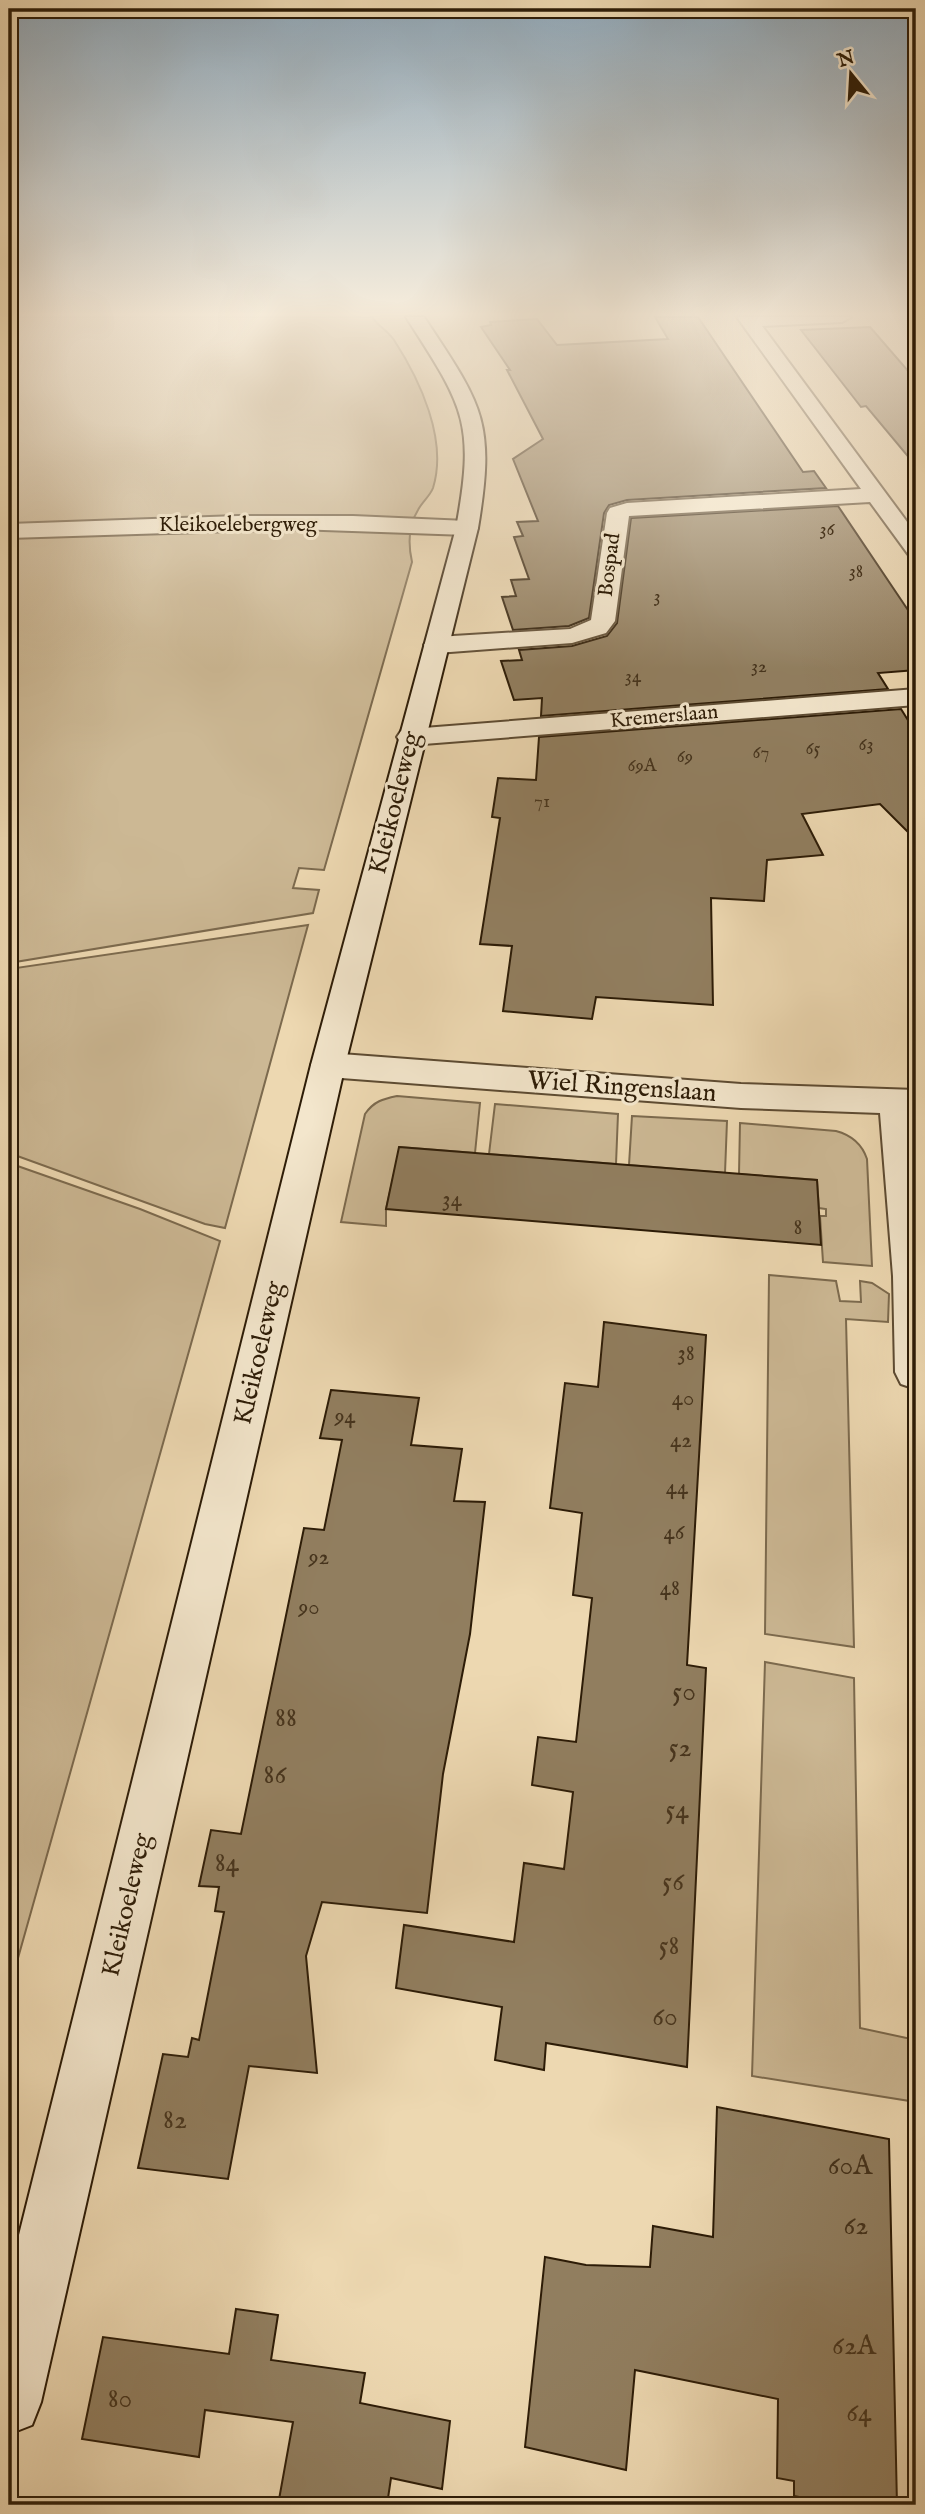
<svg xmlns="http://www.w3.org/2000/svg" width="925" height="2514" viewBox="0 0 925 2514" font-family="'IM FELL English',serif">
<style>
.green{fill:#ccb894;stroke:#7c6a4e;stroke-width:2}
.building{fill:#917e5f;stroke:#2d1c07;stroke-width:2}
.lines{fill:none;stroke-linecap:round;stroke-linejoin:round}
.street-casing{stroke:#5d4b32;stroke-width:4}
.secondary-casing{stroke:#2d1c07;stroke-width:4}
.street{fill:#f3e6cc;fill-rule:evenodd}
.secondary{fill:#f3e6cc;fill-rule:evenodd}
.labels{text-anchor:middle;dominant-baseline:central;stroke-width:6;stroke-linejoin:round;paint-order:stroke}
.far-number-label{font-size:19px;fill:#46341d}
.far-street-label{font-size:21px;fill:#2d1c07;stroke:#f3e6cc}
.number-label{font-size:23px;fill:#46341d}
.street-label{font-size:26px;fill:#2d1c07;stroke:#f3e6cc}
.near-number-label{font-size:28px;fill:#46341d}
</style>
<rect width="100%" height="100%" fill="#edd8b1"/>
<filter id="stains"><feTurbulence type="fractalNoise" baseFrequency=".00286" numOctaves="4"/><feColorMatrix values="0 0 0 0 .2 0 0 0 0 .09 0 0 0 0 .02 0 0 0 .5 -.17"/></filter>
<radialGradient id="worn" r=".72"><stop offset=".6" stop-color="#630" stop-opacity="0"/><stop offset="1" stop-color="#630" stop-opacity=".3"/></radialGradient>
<!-- green -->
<g class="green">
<path d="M9,317h363c6,9 16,14 22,23 26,40 54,100 39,148 -3,8 -11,14 -15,22 -10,16 -10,34 -6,52l-88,308 -25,-2 -6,20 26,2 -6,23 -304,50z"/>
<path d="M308,925l-83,303 -20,-4 -196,-71v-184z"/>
<path d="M397,1096l83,7 -5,50 -75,-6 -14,62v17l-45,-4 24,-108c9,-13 18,-15 32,-18z"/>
<path d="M495,1104l123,10 -2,50 -127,-10z"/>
<path d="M632,1116l95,5 -2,52 -96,-8z"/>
<path d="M740,1123l96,8c15,4 26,13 31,28l5,107 -49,-4 -3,-46h6v-7l-7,-1 -2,-28 -78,-6z"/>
<path d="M9,1163l131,46 80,32 -211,749z"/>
<path d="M769,1275l67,6 4,20 21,1 -1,-21 12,2 17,11 -1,28 -42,-3 8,328 -89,-13z"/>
<path d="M765,1662l89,16 6,350 56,12v62l-164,-26z"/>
</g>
<!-- building -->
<g class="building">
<path d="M655,317h43l105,155 11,-1 12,17 -199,12 -18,5 -5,8 -15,105 -20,8 -56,4 -11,-33 14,-1 -5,-16 18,-1 -15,-42 9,-1 -6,-14 21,-1 -25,-62 30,-20 -36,-69h3l-29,-43 10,-2 -1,-3 47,-3 20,26 111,-6z"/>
<path d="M870,327l46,53v86l-50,-60 -5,1 -60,-77z"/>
<path d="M838,506l78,116v48l-38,3 10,16 -347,27 1,-18 -28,2 -13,-39 21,-1 -3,-10 53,-4 35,-10 10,-13 14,-105z"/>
<path d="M901,709l15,24v107l-36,-36 -78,10 21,41 -56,5 -3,41 -53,-3 2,107 -117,-8 -4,22 -89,-8 9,-65 -32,-2 20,-126 -8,-1 6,-39 38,2 3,-43z"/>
<path d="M399,1147l418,33 4,65 -435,-36z"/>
<path d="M604,1322l102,13 -19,330 19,3 -19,399 -141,-24 -2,27 -49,-10 7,-53 -106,-19 8,-63 110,17 10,-79 40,6 9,-77 -41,-7 6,-48 38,5 16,-144 -19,-3 9,-82 -32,-5 15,-125 33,4z"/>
<path d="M331,1390l88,8 -8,47 51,4 -8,52 31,1 -15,132 -27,140 -16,139 -105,-11 -16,54 11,117 -68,-7 -21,113 -90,-11 25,-114 25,3 4,-19 7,2 25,-128 -9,-1 4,-24 -20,-1 12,-56 30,4 63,-306 20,2 18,-90 -22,-2z"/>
<path d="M717,2107l172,32 8,366h-57l-46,-9v-15l-17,-3 1,-79 -143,-29 -9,100 -101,-23 20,-190 41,8 64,2 3,-41 60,11z"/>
<path d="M236,2309l42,6 -7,45 94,13 -5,30 90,18 -8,68 -51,-11 -4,27h-109l15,-83 -88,-12 -6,47 -117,-18 21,-102 126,17z"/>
</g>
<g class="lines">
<!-- street casing -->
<g class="street-casing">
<g id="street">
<path d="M737,317h114l-9,5 -80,4 154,208v22l-8,-2 -38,-52 -241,14 -14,105 -9,12 -34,10 -135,10 -9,-3 -4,-5 4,-5 9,-3 133,-8 21,-9 16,-107 3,-5 17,-5 234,-14z"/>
<path d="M238,516h115l114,5 8,2 3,5 -3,5 -8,2 -172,-6 -286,9v-14z"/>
<path d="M916,689v16l-505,40 -10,-2 -4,-6 4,-6 10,-2z"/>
<path d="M328,1053l413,31 175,6v299l-15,-5 -6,-12 -2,-96 -13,-163 -139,-5 -413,-31 -12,-4 -5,-8 5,-8z"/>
</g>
</g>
<!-- secondary casing -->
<g class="secondary-casing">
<path id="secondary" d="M406,317h18c58,88 72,103 54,211l-133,537 -304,1337 -9,23 -23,9v-159l302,-1210 145,-537c20,-107 7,-122 -50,-211z"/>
</g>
<!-- street -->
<use href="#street" class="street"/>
<!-- secondary -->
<use href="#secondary" class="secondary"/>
</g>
<!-- sky -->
<linearGradient id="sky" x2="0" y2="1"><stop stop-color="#90a9bb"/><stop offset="0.47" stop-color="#f7eddc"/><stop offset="1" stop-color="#f7eddc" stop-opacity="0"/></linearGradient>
<rect width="925" height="669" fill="url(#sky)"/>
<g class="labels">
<!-- far-number labels -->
<g class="far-number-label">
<text x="827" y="530">36</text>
<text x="856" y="572">38</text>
<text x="657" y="597">3</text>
<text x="759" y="667">32</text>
<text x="633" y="677">34</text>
<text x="866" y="745">63</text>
<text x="813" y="749">65</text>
<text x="761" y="753">67</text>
<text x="685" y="757">69</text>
<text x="642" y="766">69A</text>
<text x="542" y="802">71</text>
</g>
<!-- far-street labels -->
<g class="far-street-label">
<text x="238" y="525">Kleikoelebergweg</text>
<text transform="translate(610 565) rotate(-83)">Bospad</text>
<text transform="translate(664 717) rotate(-5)">Kremerslaan</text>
</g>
<!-- number labels -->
<g class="number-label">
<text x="452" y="1199">34</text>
<text x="798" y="1227">8</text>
<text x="686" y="1353">38</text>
<text x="683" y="1398">40</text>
<text x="345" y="1416">94</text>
<text x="681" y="1440">42</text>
<text x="677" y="1487">44</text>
<text x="674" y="1532">46</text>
<text x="319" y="1557">92</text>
<text x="670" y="1588">48</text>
<text x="309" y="1607">90</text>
</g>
<!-- street labels -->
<g class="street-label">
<text transform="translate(395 803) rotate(-76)">Kleikoeleweg</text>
<text transform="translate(622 1087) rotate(4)">Wiel Ringenslaan</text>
<text transform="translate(259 1353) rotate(-77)">Kleikoeleweg</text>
<text transform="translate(127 1905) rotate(-77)">Kleikoeleweg</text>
</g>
<!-- near-number labels -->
<g class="near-number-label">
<text x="684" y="1692">50</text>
<text x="286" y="1718">88</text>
<text x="680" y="1748">52</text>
<text x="275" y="1775">86</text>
<text x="677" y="1810">54</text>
<text x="227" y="1863">84</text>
<text x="673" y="1882">56</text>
<text x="669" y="1946">58</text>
<text x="665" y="2017">60</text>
<text x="175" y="2120">82</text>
<text x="850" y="2166">60A</text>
<text x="856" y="2226">62</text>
<text x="854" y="2346">62A</text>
<text x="120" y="2399">80</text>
<text x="859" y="2413">64</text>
</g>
</g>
<!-- margin -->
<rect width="925" height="2514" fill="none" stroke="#edd8b1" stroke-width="35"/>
<rect x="10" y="10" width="904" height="2493" fill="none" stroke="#2d1c07" stroke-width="3.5"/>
<rect x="18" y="18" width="890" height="2479" fill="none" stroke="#2d1c07" stroke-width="2"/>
<!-- north arrow -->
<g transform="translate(851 74) rotate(342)" stroke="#f3e6cc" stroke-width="5" paint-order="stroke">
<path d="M0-5L12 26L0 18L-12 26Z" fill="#2d1c07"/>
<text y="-10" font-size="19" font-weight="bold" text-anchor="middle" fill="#2d1c07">N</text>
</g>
<rect width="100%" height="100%" filter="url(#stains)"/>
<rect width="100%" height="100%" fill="url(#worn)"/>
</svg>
